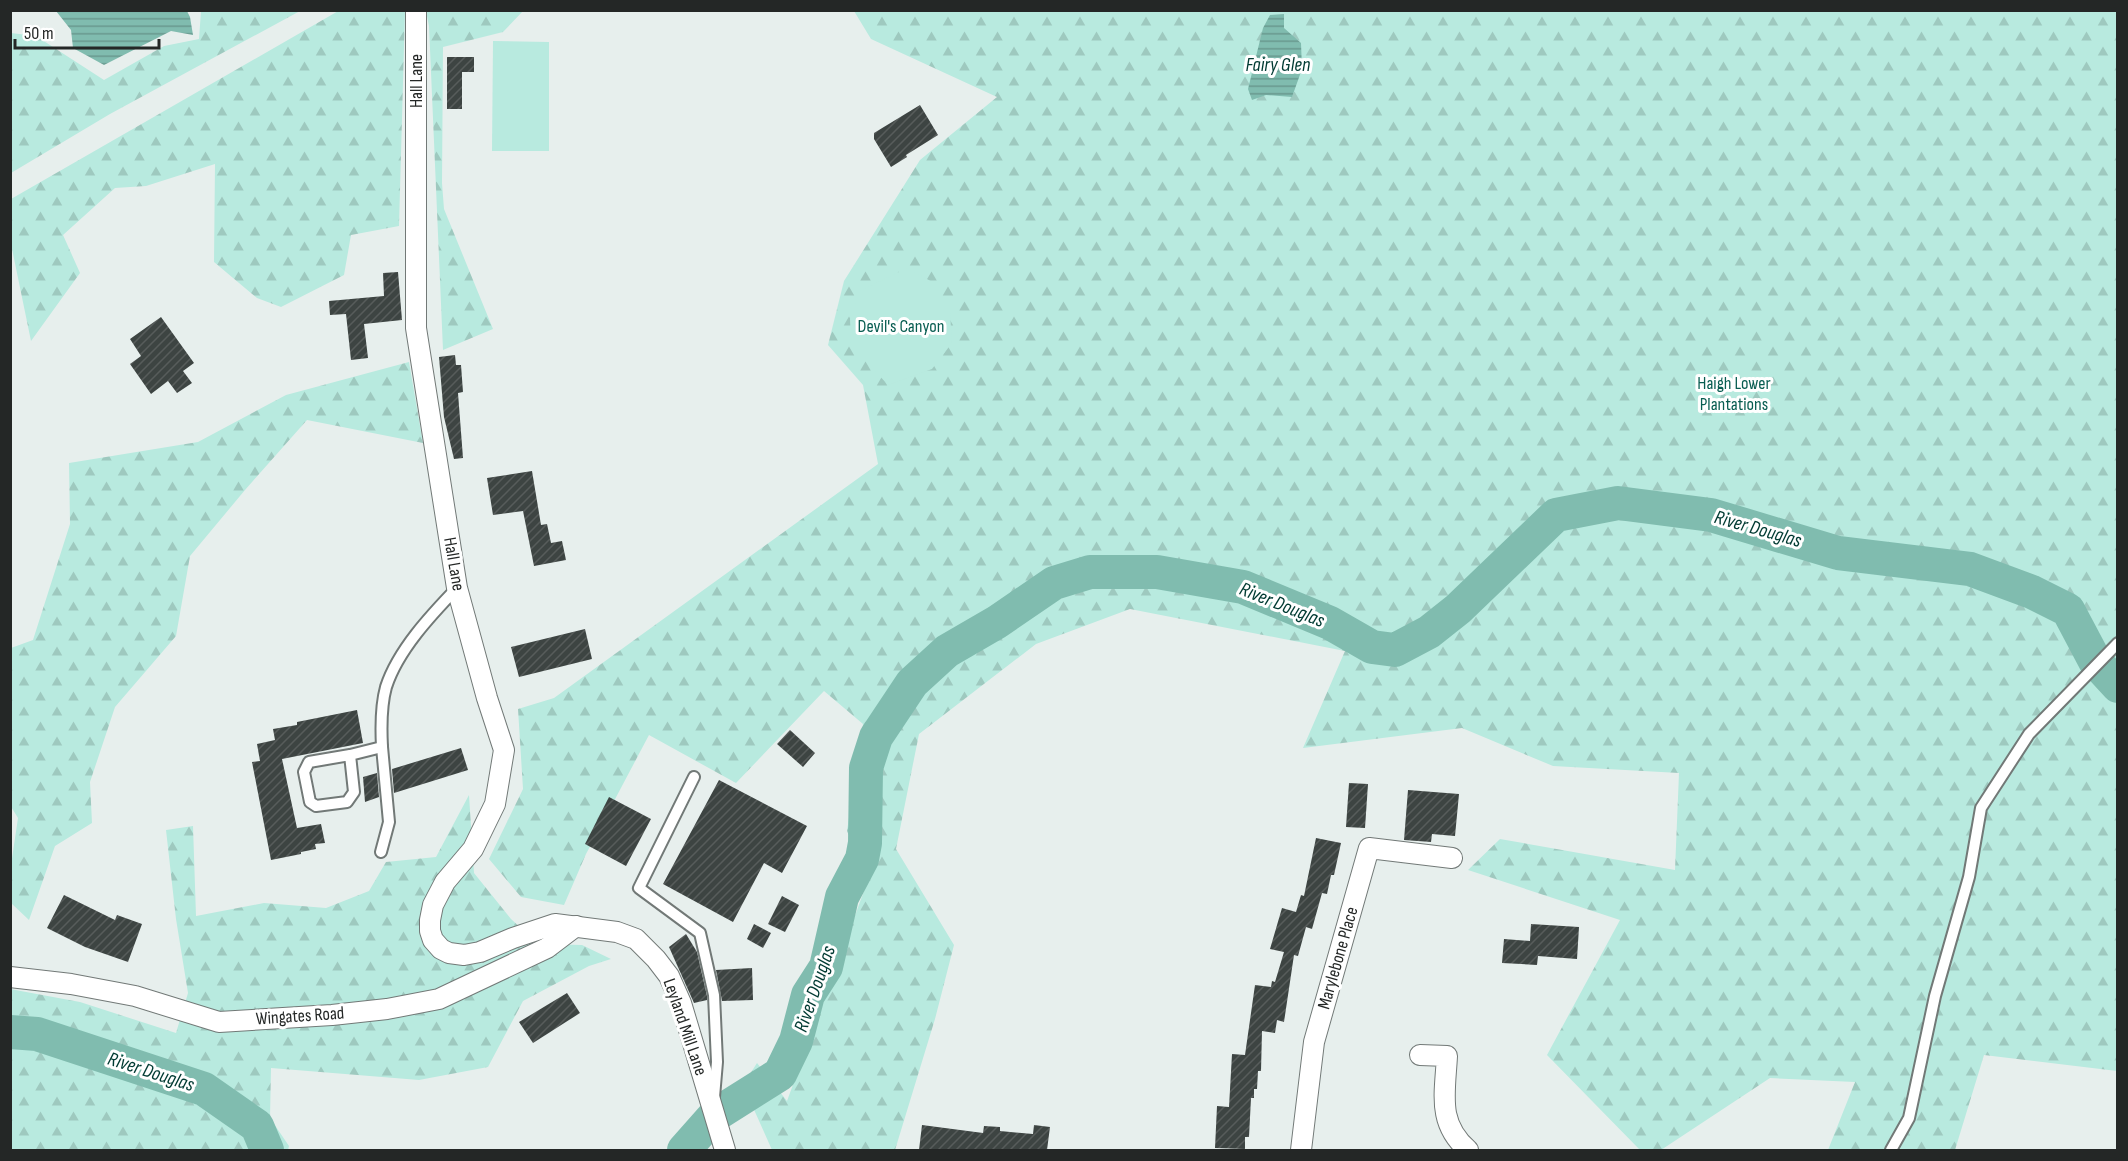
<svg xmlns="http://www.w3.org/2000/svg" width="2128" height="1161" viewBox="0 0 2128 1161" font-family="'Sofia Sans Condensed',sans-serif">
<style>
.forest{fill:url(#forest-firs)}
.green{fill:#b8eadf}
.water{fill:url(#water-rules)}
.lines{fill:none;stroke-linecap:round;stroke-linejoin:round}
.river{stroke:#80bcaf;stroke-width:34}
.building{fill:url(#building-hatch)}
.lane-casing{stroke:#727977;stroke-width:14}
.street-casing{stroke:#727977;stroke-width:22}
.lane{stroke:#fff;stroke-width:10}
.street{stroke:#fff;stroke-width:20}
.labels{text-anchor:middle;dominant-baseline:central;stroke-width:6;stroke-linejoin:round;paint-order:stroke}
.street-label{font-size:18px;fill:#242726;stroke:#fff}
.park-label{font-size:18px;fill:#085d51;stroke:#fff}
.water-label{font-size:20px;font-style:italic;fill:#003a32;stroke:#fff}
</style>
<defs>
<pattern id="forest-firs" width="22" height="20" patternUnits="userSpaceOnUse" patternTransform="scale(1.5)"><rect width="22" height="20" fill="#b8eadf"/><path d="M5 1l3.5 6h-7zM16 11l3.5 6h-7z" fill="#9ec9bf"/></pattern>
<pattern id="water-rules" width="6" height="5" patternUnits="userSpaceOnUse" patternTransform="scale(1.5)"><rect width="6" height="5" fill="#80bcaf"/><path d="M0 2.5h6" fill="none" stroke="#69998e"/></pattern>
<pattern id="building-hatch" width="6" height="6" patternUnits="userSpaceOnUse" patternTransform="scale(1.5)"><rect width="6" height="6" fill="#3d4442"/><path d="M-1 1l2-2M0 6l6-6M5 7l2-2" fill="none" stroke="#575c5b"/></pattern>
</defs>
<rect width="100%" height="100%" fill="#e7efed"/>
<!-- forest -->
<g class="forest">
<path d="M340,10l65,1 -6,215 -48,9 -7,40 -63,32 -24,-9 -43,-36 1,-98 -69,22 -31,2 -52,47 17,38 -49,68 -20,-97v-45z"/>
<path d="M201,11h99l-190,103 -99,59v-140l25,3 68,44 60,-34 35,-7z"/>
<path d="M426,11h97l-20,21 -60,15 -1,136 2,26 49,120 -50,21 -14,-324z"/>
<path d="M854,11h1263v1060l-133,-16 -29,95h-127l27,-68 -85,-4 -109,72h-21l-93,-95 73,-135 -152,-50 32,-31 175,31 4,-97 -126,-7 -91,-38 -159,20 42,-97 -215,-42 -94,35 -117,90 -23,115 58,96 -19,74 -40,131h-123l-29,-65 14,-22 30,38 81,-221 -21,-49 16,-107 -39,-33 -88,92 -87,-48 -63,119 -22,51 -43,-8 -32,-38 34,-70 -5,-80 36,-11 324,-234 -15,-79 -35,-40 16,-64 76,-121 77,-63 -126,-58z"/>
<path d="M409,362l14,81 -116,-23 -62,70 -55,66 -14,80 -61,71 -25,75 2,41 -37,23 -26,74 -18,-17v-38l7,-47 -8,-13 1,-157 22,-8 37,-116 -1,-61 129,-21 88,-47z"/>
<path d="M469,795l5,78 37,46 27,25 44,1 29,14 -22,7 -66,35 -35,66 -69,13 -148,-12 -1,50 19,28 -1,4h-277l-1,-161 70,13 96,31 12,-40 -12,-74 -10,-89 27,-4 3,90 68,-13 62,5 43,-17 17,-29 50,-5z"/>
</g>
<!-- green -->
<g class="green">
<path d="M493,41l56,1v109h-57z"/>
<path d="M907,268l29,16 14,28 2,31 -20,26 -44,16 -37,-40 -1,-26 10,-28z"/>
</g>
<!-- water -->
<g class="water">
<path d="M56,11h131l3,6 3,18 -22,-4 -67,34 -31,-17 -2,-18z"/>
<path d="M1284,14v14l17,15 1,26 -10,28 -26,-2 -14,5 -4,-11 15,-61 7,-13z"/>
</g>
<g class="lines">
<!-- river -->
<g class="river">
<path d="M10,1032l27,2 167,55 53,37 10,24"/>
<path d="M684,1150l31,-35 65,-41 16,-33 12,-46 18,-28 16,-70 20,-38 3,-16 1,-75 10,-31 36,-54 35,-32 50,-29 57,-39 36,-11h67l86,15 87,36 42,24 23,3 34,-18 29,-23 98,-94 62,-12 93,12 127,38 132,16 62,23 36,18 27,51 23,25"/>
</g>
</g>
<!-- building -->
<g class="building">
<path d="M447,57h27v15h-12v37h-15z"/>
<path d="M920,105l18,30 -32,20 1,2 -16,10 -17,-28v-6z"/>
<path d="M398,272l4,48 -38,4 4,34 -17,2 -5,-46 -16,1 -1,-14 55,-5 -1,-23z"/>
<path d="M161,317l33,46 -11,8 9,12 -15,10 -9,-12 -17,13 -21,-30 11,-8 -11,-17z"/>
<path d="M455,355l1,10h5l2,27 -5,1 5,65 -9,1 -10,-42 -5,-60z"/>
<path d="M532,471l9,54 6,-1 4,19 11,-2 4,19 -32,6 -11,-55 -30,4 -6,-37z"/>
<path d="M585,629l7,30 -73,18 -8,-30z"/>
<path d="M357,710l6,33 -81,16 15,69 24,-4 4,19 -10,1 1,5 -15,3v2l-30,6 -19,-98 8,-1 -3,-17 18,-4 -2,-11 24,-4v-3z"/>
<path d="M790,730l25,23 -12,14 -26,-23z"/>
<path d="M461,748l7,22 -74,23 -2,-24z"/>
<path d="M377,773l2,24 -14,5 -2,-25z"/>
<path d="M719,780l88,46 -25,47 -18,-10 -31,59 -70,-38z"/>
<path d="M1349,783l19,1 -3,44 -19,-1z"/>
<path d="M1408,790l51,4 -4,42 -23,-2 -1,8 -27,-2z"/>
<path d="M609,797l42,22 -25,47 -41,-22z"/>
<path d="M1316,838l25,5 -7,32h-3l-4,19 -5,-1 -10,36 -6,-2 -8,29 -4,-1 -10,67 -7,-2 -2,13 -13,-2 -1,40h-3l-1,18h-3v9h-3l-2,39h-4v12l-30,-1 2,-42 12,1 3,-53 13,1 10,-70 16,2 1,-6 3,1 9,-30 -14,-3 12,-41 14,4 5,-17 3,1z"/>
<path d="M64,895l51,25 2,-5 25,9 -14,38 -43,-15 -38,-19z"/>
<path d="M782,896l17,9 -14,27 -17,-8z"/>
<path d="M754,924l17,9 -8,15 -16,-9z"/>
<path d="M1531,924l48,3 -2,32 -39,-3 -1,9 -35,-2 2,-24 26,2z"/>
<path d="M686,934l11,18 10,44v4l-13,3 -25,-56z"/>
<path d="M752,968l1,32 -31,1 -6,-31z"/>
<path d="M567,993l13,20 -47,30 -14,-21z"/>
<path d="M922,1125l61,8 1,-7 16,1v4l33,3 1,-9 16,2 -3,23h-128z"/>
</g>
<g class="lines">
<!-- lane casing -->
<g class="lane-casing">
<g id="lane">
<path d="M350,755l4,37 -7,10 -31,4 -6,-4 -6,-30 5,-10 41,-7 32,-8c-1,-19 -1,-42 4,-60 12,-37 45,-72 71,-99"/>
<path d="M694,777l-55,111 61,45 14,62 3,67 -3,35"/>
<path d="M381,852l8,-30 -7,-75"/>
<path d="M1891,1150l18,-32 26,-122 34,-119 12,-69 48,-74 89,-91"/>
</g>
</g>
<!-- street casing -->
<g class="street-casing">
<g id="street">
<path d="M416,10v318l41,260 30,110 17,52 -9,54 -22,45 -28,33 -12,23 -3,15v11l3,9 8,9 8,4 15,2 16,-3 33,-14 42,-14 62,8 19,7 20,20 13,17 12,27 44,147"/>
<path d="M10,977l61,7 64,12 84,26 113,-7 55,-6 52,-10 108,-51 29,-22"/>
<path d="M1420,1055l27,1c-2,38 -10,67 21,94"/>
<path d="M1301,1150l13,-108 55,-194 83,10"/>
</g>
</g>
<!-- lane -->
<use href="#lane" class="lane"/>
<!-- street -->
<use href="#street" class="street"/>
</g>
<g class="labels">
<!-- street labels -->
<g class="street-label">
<text transform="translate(416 81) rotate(-90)">Hall Lane</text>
<text transform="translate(454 564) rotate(80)">Hall Lane</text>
<text transform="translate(1338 958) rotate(-74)">Marylebone Place</text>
<text transform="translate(300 1016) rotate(-4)">Wingates Road</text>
<text transform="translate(685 1027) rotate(71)">Leyland Mill Lane</text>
</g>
<!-- park labels -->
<g class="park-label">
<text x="901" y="326">Devil's Canyon</text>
<text x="1734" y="383">Haigh Lower<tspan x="1734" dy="21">Plantations</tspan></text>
</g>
<!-- water labels -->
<g class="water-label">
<text x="1278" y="65">Fairy Glen</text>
<text transform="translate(1758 529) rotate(16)">River Douglas</text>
<text transform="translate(1282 605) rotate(22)">River Douglas</text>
<text transform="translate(815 989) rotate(-71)">River Douglas</text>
<text transform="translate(151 1072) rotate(18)">River Douglas</text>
</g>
</g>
<!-- border -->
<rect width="2128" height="1161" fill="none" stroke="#242726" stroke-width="24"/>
<!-- scale -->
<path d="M15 39v9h144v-9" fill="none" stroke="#242726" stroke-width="3"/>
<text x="24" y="39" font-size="18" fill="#242726" stroke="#ffffff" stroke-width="4.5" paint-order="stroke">50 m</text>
</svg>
